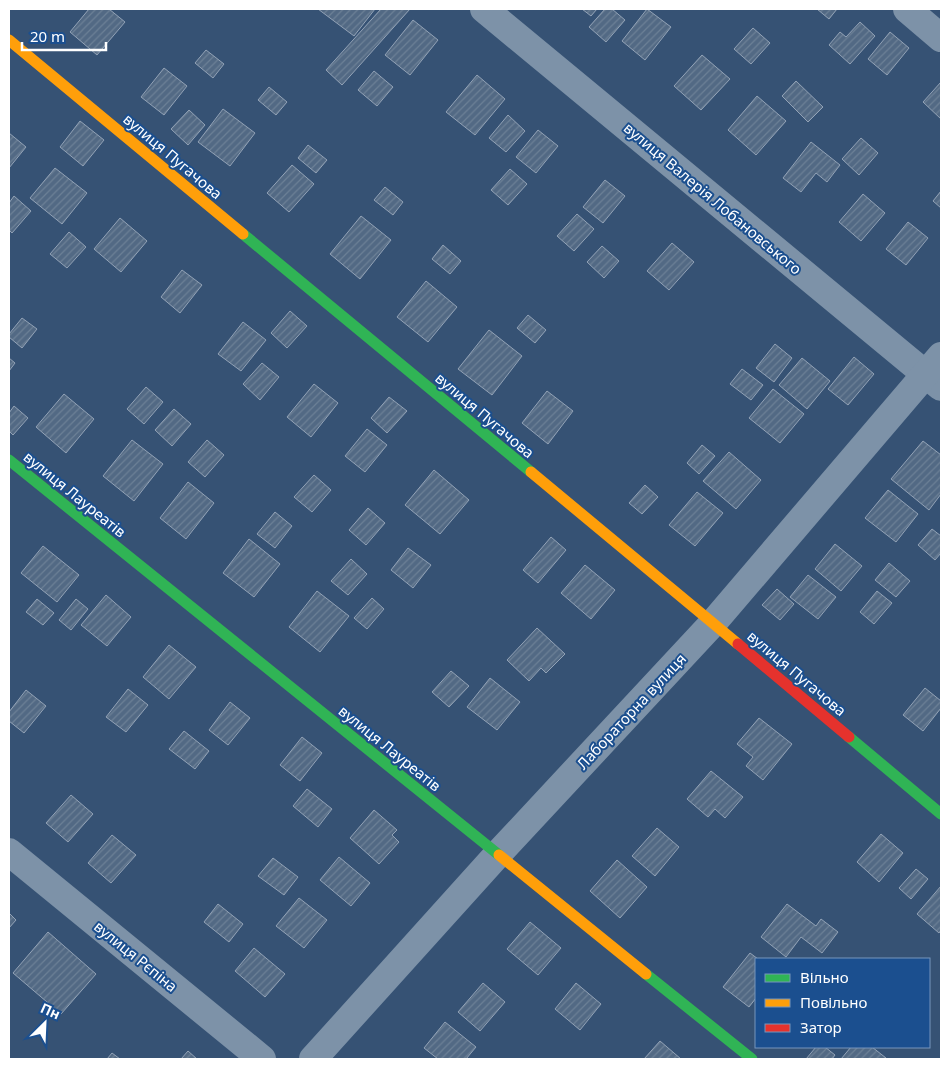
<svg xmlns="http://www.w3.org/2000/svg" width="950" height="1068" viewBox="0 0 950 1068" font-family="'Noto Sans',sans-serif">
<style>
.building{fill:url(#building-hatch);stroke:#92a2b6}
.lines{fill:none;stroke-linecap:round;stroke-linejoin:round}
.street{stroke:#7d92a8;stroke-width:28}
.fast{stroke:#30b455;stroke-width:11}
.slow{stroke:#ff9f0a;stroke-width:11}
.jam{stroke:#e5322d;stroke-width:11}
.labels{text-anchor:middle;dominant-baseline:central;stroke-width:4;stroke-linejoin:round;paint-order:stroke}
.street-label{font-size:15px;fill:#fff;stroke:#1b4f8f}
</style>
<defs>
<pattern id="building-hatch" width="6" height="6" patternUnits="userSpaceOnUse" patternTransform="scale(1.25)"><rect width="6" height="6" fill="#526984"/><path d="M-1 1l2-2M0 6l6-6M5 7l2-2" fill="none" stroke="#6c8096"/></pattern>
</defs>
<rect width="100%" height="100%" fill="#365274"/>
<!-- building -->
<g class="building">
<path d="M89,9h20l16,13 -28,33 -27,-23z"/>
<path d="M318,9h57l-21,27z"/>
<path d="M381,9h29l-68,76 -16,-15z"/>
<path d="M582,9h15l-6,7z"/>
<path d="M605,9h7l13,11 -19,22 -17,-15z"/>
<path d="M647,9l24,18 -26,33 -23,-19z"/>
<path d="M817,9h20l-8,10z"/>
<path d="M413,20l25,20 -28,35 -25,-20z"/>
<path d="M860,22l15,14 -25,28 -21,-19 11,-13 6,5z"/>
<path d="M753,28l17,15 -19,21 -17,-15z"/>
<path d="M890,32l19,16 -22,27 -19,-16z"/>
<path d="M206,50l18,14 -11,14 -18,-15z"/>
<path d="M702,55l28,24 -29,31 -27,-24z"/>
<path d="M164,68l23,18 -23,29 -23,-18z"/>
<path d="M374,71l19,16 -16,19 -19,-16z"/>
<path d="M477,75l28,24 -30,36 -29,-23z"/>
<path d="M796,81l27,26 -15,15 -26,-26z"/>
<path d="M941,82v37l-18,-17z"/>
<path d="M269,87l18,15 -11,13 -18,-15z"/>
<path d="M757,96l29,25 -30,34 -28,-25z"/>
<path d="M223,109l32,24 -25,33 -32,-24z"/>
<path d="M189,110l16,15 -17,20 -17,-16z"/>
<path d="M508,115l17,16 -19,21 -17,-14z"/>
<path d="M80,121l24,19 -21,26 -23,-19z"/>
<path d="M538,130l20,16 -22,27 -20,-16z"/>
<path d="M9,133l17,14 -17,21z"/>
<path d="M861,138l17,15 -19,22 -17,-16z"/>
<path d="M811,142l29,23 -13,17 -11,-9 -15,19 -18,-14z"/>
<path d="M308,145l19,15 -11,13 -18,-15z"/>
<path d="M292,165l22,19 -25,28 -22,-19z"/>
<path d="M55,168l32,25 -25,31 -32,-26z"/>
<path d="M510,169l17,15 -19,21 -17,-15z"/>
<path d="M605,180l20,16 -22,27 -20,-16z"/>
<path d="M385,187l18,15 -10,13 -19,-15z"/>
<path d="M941,191v17l-8,-7z"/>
<path d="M863,194l22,19 -24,28 -22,-19z"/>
<path d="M14,196l17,15 -19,22 -3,-3v-27z"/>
<path d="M577,214l17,15 -20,22 -17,-15z"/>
<path d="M361,216l30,24 -31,39 -30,-25z"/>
<path d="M120,218l27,23 -26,31 -27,-23z"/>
<path d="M908,222l20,16 -22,27 -20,-16z"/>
<path d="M69,232l17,15 -19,21 -17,-14z"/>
<path d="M672,243l22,19 -25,28 -22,-19z"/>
<path d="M443,245l18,16 -11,13 -18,-15z"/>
<path d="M602,246l17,15 -15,17 -17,-16z"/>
<path d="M182,270l20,15 -22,28 -19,-16z"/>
<path d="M426,281l31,26 -29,35 -31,-25z"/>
<path d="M290,311l17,15 -20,22 -16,-15z"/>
<path d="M528,315l18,15 -11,13 -18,-15z"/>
<path d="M22,318l15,11 -15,19 -13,-11v-3z"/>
<path d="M243,322l23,18 -25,31 -23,-17z"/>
<path d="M489,330l33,26 -30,39 -34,-26z"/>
<path d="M775,344l17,14 -18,24 -18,-14z"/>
<path d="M854,357l20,17 -26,31 -20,-16z"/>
<path d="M9,358l6,5 -6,8z"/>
<path d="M802,358l28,23 -23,28 -28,-24z"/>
<path d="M262,363l17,14 -19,23 -17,-16z"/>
<path d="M742,369l21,16 -12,15 -21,-16z"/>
<path d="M314,384l24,19 -27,34 -24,-20z"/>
<path d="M146,387l17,15 -19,22 -17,-15z"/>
<path d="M773,389l31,25 -24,29 -31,-25z"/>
<path d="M547,391l26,20 -25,33 -26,-21z"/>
<path d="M64,394l30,25 -28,34 -30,-26z"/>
<path d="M389,397l18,14 -20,22 -16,-15z"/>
<path d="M14,406l14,12 -15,17 -4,-4v-18z"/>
<path d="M174,409l17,15 -19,22 -17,-16z"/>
<path d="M367,429l20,16 -22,27 -20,-16z"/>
<path d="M132,440l31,24 -29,37 -31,-25z"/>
<path d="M207,440l17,15 -19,22 -17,-15z"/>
<path d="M923,441l18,14v39l-12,16 -38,-31z"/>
<path d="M702,445l13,11 -16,18 -12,-11z"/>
<path d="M729,452l32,28 -25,29 -33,-28z"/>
<path d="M434,470l35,30 -29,34 -35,-29z"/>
<path d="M314,475l17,15 -19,22 -18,-15z"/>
<path d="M188,482l26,21 -28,36 -26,-21z"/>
<path d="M645,485l13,12 -16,17 -13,-11z"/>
<path d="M888,490l30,24 -22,28 -31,-24z"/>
<path d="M697,492l26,21 -28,33 -26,-21z"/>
<path d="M368,508l17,15 -19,22 -17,-15z"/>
<path d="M275,512l17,14 -17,22 -18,-14z"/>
<path d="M932,529l9,7v17l-6,7 -17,-15z"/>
<path d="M551,537l15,13 -28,33 -15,-13z"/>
<path d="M249,539l31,25 -26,33 -31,-24z"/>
<path d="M835,544l27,22 -21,25 -26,-22z"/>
<path d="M43,546l36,29 -22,27 -36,-29z"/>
<path d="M408,548l23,17 -18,23 -22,-18z"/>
<path d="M351,559l16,15 -19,21 -17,-14z"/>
<path d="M889,563l21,18 -14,16 -21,-17z"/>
<path d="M585,565l30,25 -24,29 -30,-26z"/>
<path d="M808,575l28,22 -18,22 -28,-22z"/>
<path d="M777,589l17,15 -14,16 -18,-15z"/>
<path d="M317,591l32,25 -29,36 -31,-25z"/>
<path d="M877,591l15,12 -18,21 -14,-12z"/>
<path d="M106,595l25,22 -24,29 -26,-21z"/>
<path d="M372,598l12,11 -17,20 -13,-11z"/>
<path d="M37,599l17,14 -11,12 -17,-13z"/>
<path d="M76,599l12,10 -17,21 -12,-10z"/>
<path d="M537,628l28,26 -19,19 -5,-5 -12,13 -22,-21z"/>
<path d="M169,645l27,22 -27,32 -26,-22z"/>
<path d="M451,671l18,15 -20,21 -17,-15z"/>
<path d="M490,678l30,24 -23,28 -30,-23z"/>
<path d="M925,688l16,13v7l-18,23 -20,-16z"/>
<path d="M128,689l20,16 -22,27 -20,-15z"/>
<path d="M26,690l20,16 -22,27 -15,-12v-9z"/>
<path d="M230,702l20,16 -22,27 -19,-15z"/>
<path d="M759,718l33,26 -29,36 -17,-14 7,-9 -16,-13z"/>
<path d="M184,731l25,20 -14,18 -26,-20z"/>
<path d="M302,737l20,16 -22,28 -20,-16z"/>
<path d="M711,771l32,26 -18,21 -10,-9 -7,8 -21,-18z"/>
<path d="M307,789l25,20 -14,18 -25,-21z"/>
<path d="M71,795l22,19 -25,28 -22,-19z"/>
<path d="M374,810l23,20 -5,5 7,7 -20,22 -29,-26z"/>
<path d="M657,828l22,19 -24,29 -23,-20z"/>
<path d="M881,834l22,19 -24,29 -22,-20z"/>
<path d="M112,835l24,20 -25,28 -23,-20z"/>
<path d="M339,857l31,26 -19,23 -31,-26z"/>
<path d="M273,858l25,19 -14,18 -26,-19z"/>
<path d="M617,860l30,27 -27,31 -30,-27z"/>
<path d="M916,869l12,10 -17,20 -12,-11z"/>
<path d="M941,886v44l-2,3 -22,-19z"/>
<path d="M299,898l28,22 -23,28 -28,-22z"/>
<path d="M218,904l25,20 -14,18 -25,-20z"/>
<path d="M787,904l29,22 5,-7 17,13 -16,21 -21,-16 -15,20 -25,-20z"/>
<path d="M9,913l7,7 -7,8z"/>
<path d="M530,922l31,26 -23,27 -31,-26z"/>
<path d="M48,932l48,42 -35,40 -48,-41z"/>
<path d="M254,948l31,26 -20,23 -30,-26z"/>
<path d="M750,953l8,6h-2v39l-7,9 -26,-20z"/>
<path d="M483,983l22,19 -25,29 -22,-19z"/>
<path d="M576,983l25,21 -21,26 -25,-21z"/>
<path d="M445,1022l31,25 -10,12h-28l-14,-11z"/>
<path d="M660,1041l21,18h-37z"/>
<path d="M816,1047h9l10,8 -3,4h-26z"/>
<path d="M851,1047h21l14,11 -1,1h-44z"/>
<path d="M188,1051l9,8h-16z"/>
<path d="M112,1053l8,6h-13z"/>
</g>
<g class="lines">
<!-- street -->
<g class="street">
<path d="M484,9l457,378"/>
<path d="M907,9l34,29"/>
<path d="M9,852l253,207"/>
<path d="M313,1059l184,-204 216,-232 228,-267"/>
</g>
<!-- fast -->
<g class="fast">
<path d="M243,234l288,238"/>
<path d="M9,460l490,395"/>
<path d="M849,737l92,77"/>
<path d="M646,974l106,85"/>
</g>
<!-- slow -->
<g class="slow">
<path d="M9,40l234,194"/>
<path d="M531,472l207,172"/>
<path d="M499,855l147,119"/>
</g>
<!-- jam -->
<path class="jam" d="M738,644l111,93"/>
</g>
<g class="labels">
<!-- street labels -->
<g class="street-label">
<text transform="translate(173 156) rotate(40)">вулиця Пугачова</text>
<text transform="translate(713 198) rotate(40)">вулиця Валерія Лобановського</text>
<text transform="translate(485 415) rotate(40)">вулиця Пугачова</text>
<text transform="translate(75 494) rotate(39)">вулиця Лауреатів</text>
<text transform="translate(797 673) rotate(40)">вулиця Пугачова</text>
<text transform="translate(631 711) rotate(-47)">Лабораторна вулиця</text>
<text transform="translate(390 748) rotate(39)">вулиця Лауреатів</text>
<text transform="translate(136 956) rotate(39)">вулиця Рєпіна</text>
</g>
</g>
<!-- border -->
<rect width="950" height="1068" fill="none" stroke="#ffffff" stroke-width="20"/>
<!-- legend -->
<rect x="755" y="958" width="175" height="90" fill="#1b4f8f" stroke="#7695bc"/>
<rect x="765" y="974" width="25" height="8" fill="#30b455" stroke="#7695bc"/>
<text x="800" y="983" font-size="15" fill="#ffffff">Вільно</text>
<rect x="765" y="999" width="25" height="8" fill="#ff9f0a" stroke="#7695bc"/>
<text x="800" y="1008" font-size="15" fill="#ffffff">Повільно</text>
<rect x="765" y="1024" width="25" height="8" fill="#e5322d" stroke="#7695bc"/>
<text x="800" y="1033" font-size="15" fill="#ffffff">Затор</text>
<!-- north arrow -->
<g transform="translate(45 1023) rotate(24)" stroke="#1b4f8f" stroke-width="4" paint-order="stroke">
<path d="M0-4L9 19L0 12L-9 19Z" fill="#ffffff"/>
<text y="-8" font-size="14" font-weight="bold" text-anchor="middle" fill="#ffffff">Пн</text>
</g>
<!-- scale -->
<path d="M22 42v8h84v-8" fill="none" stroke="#ffffff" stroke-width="2.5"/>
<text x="30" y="42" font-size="15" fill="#ffffff" stroke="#1b4f8f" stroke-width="4" paint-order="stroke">20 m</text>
</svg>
